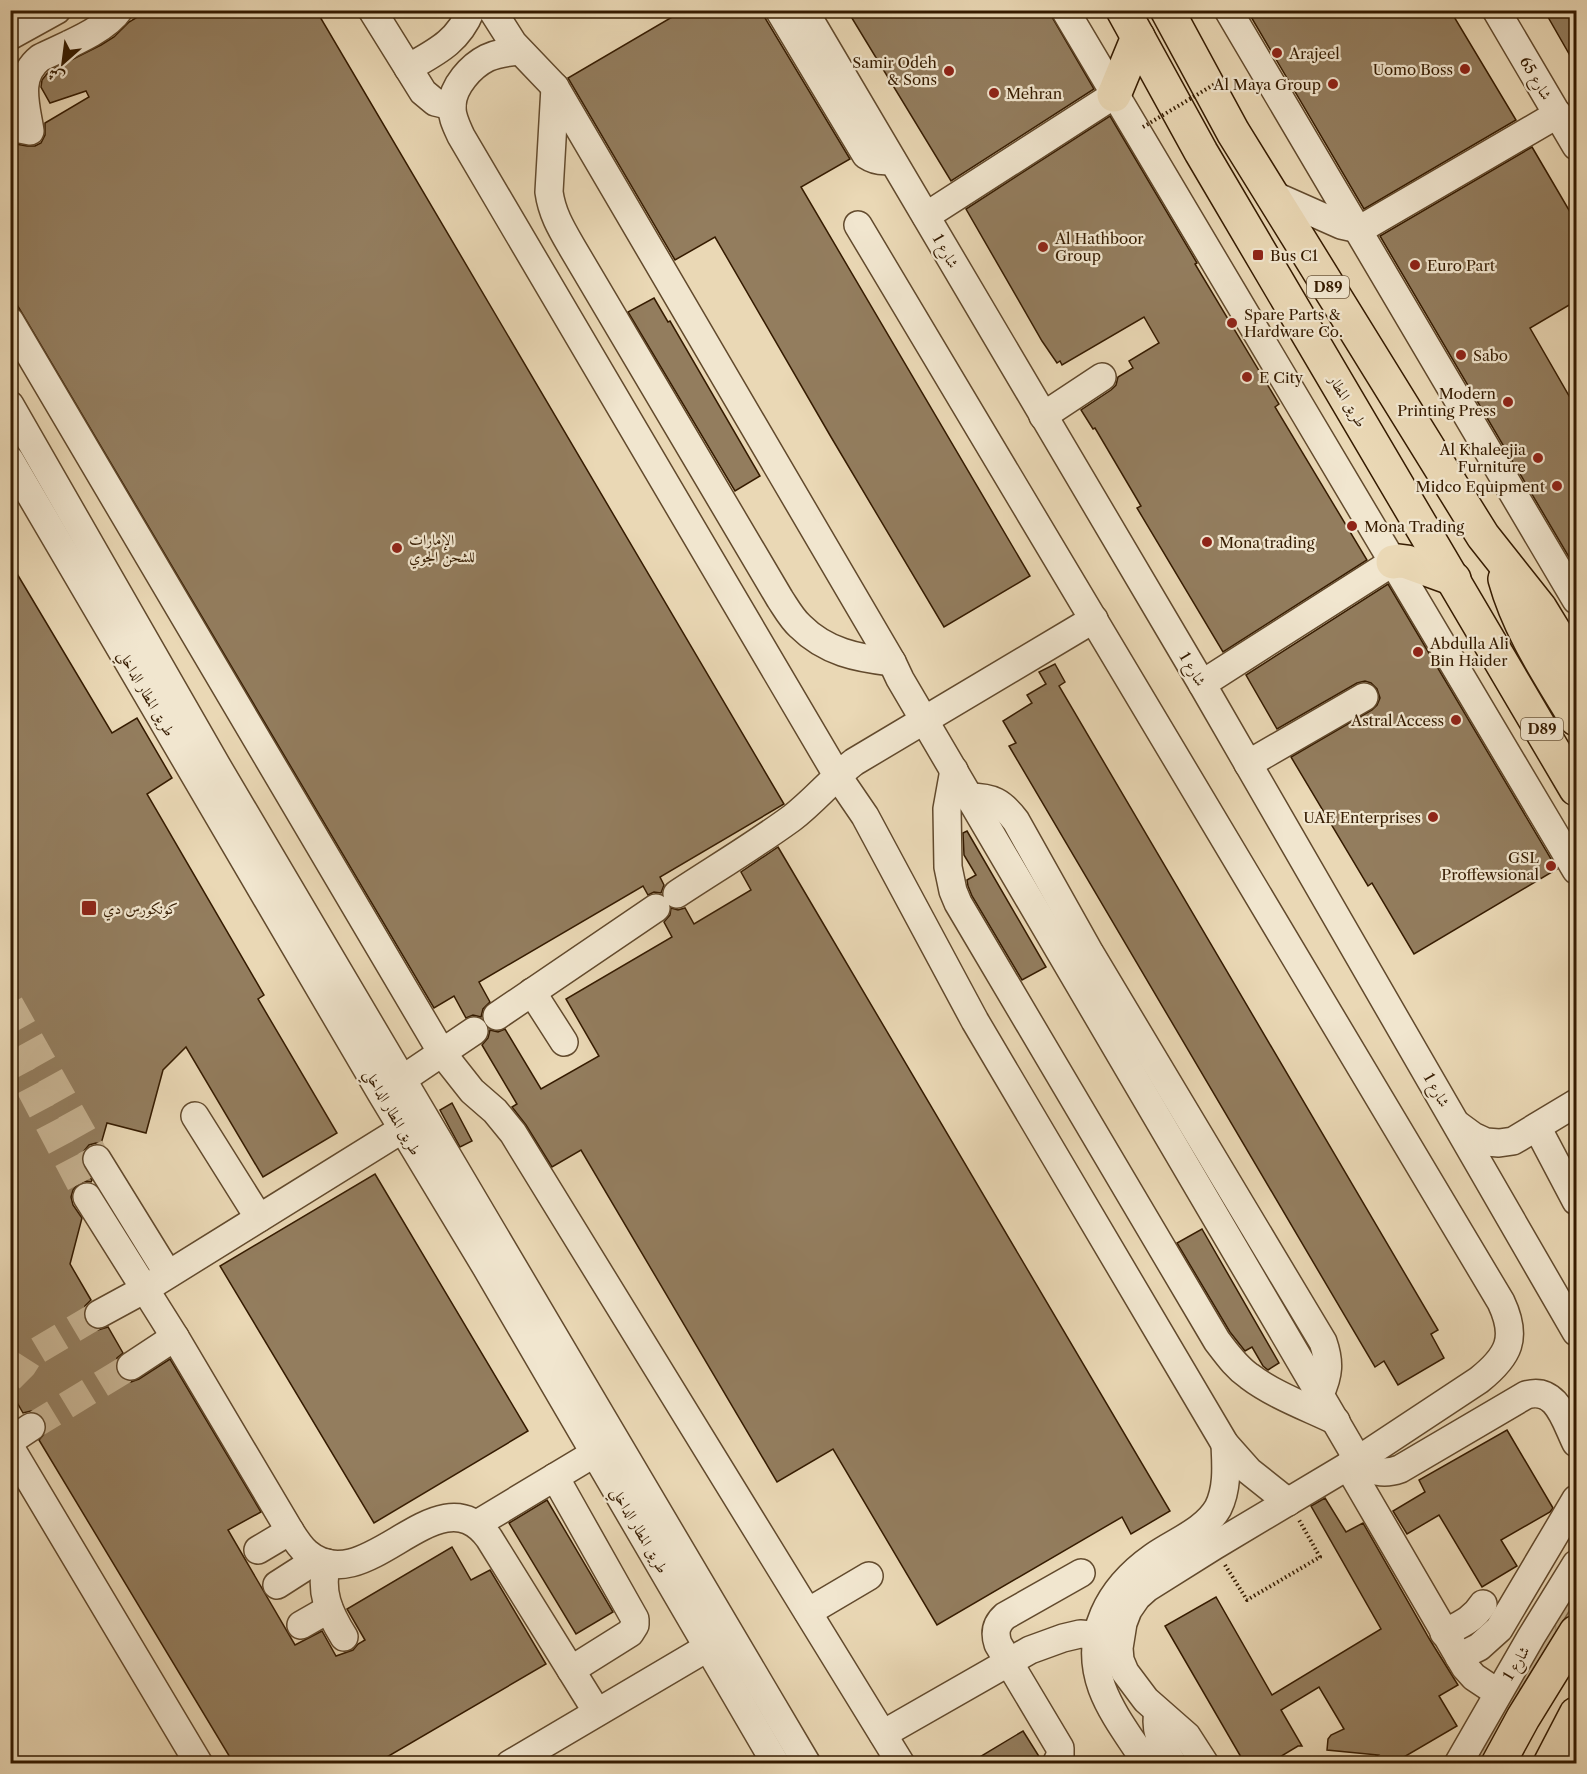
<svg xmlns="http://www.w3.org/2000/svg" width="1587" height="1774" viewBox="0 0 1587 1774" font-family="'Libre Caslon Text',Amiri,serif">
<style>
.grass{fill:url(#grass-tufts);stroke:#806a4b;stroke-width:1.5}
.building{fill:#937d5e;stroke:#351b00;stroke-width:1.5}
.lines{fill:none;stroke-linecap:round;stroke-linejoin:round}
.minor-tunnel{stroke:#c6b291;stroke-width:27;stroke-dasharray:27 14;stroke-linecap:butt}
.minor-casing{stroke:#624a2d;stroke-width:30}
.major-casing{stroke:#351b00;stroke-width:36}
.highway-casing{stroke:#351b00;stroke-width:36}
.path{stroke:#351b00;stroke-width:4;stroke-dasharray:1.5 3;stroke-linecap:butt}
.minor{stroke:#f1e6cf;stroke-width:27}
.major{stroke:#ead8b5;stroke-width:33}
.highway{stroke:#ead8b5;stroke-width:33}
.path-bridge{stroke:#351b00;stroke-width:4;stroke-dasharray:1.5 3;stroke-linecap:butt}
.poi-dot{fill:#8f2418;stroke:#f1e6cf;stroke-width:2}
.labels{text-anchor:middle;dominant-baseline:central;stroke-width:4.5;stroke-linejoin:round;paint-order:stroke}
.shield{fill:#f1e6cf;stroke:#6d583e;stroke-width:1.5}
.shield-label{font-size:14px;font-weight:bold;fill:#351b00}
.poi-label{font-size:15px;fill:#351b00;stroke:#f1e6cf;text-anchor:start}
.street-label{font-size:15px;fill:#351b00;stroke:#f1e6cf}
</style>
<defs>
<pattern id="grass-tufts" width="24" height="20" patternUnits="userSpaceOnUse" patternTransform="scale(1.5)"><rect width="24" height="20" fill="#cbb896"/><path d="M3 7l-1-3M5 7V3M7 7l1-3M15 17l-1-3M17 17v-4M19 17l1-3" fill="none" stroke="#af9e80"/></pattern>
</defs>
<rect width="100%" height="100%" fill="#ead8b5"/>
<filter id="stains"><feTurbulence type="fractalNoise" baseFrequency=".00333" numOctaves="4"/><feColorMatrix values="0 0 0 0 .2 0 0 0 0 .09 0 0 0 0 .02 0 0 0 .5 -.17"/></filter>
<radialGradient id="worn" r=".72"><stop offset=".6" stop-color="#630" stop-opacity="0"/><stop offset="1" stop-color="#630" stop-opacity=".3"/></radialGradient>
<!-- grass -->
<path class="grass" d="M1576,1578v22l-48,79 -48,84 -15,1z"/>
<!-- building -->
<g class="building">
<path d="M149,10h167l468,794 -124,73 4,8 -3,8 -7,-1 -6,3 -5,-9 -164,96 11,20 -7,7 -2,8 -8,-2 -7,3 -12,-22 -20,12 -424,-715v-150l17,3h8l6,-3 4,-8v-12l44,-26 -3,-6 -36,12 -9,-16 1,-7 7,-9 52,-26 13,-8 15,-15z"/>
<path d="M684,10h79l2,8 85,141 -49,28 229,389 -86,51 -113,-190 -116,-200 -40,23 -107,-182z"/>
<path d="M847,10h201l46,79 -143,92z"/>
<path d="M1247,10h203l66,110 -152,89z"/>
<path d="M1544,10h32v56z"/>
<path d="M1110,116l87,147 -2,1 84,140 -4,3 92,153 -144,92 -86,-144 4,-2 -46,-78 -2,1 -12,-19 30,-20 5,-5 2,-8 15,-9 -4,-7 30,-18 -15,-26 -82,48 -2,-4 -3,2 -15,-22 -76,-132z"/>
<path d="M1532,147l44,75v79l-46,27 46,80v161l-196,-333z"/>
<path d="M654,298l14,24 2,-1 90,155 -25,15 -107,-179z"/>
<path d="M10,562l102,171 25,-15 35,60 -25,16 117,201 -6,4 79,134 -74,44 -77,-130 -23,23 -17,63 -39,-10 -6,21 -5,-1 -7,2 -6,7 -2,8 2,7 9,13 -1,2 -5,-1 -7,2 -6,7 -2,7 2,8 9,13 -12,46 21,36 -6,6 -2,7 2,8 5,6 8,3 10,-3 15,26 -6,5 -2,8 3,9 6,5 7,2 8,-3 31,-20 91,153 -33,18 67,115 27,-14 14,25 17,-6 5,-6 7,-4 -18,-31 105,-62 19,33 19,-10 56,94 -171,100h-141l-195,-324 6,-7 2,-8 -3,-6 -7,-6 -6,-2 -8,2 -13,-23z"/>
<path d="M1388,584l169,285 -143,85 -42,-71 -4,3 -77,-129 81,-47 5,-5 3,-7 -3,-9 -6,-6 -6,-2 -8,2 -80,46 -31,-54z"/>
<path d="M1055,664l10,18 -6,4 379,644 -7,4 13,24 -46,27 -14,-24 -9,6 -366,-621 7,-3 -13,-22 29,-18 -5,-8 19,-11 -7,-12z"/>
<path d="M967,831l79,136 -24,13 -50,-84 -4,-10 -1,-6 9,-5 -12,-20 -1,-22z"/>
<path d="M778,847l392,664 -39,23 -9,-17 -185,108 -104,-176 -56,33 -196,-332 -29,17 -26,-42 -14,-18 5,-3 -35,-59 6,-7 2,-8 8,2 7,-3 36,60 58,-33 -33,-57 106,-62 -8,-15 6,-7 1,-7 7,2 7,-2 9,16 57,-34 -10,-18z"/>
<path d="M452,1103l20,38 -12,6 -20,-37z"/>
<path d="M375,1174l153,257 -154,92 -154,-257z"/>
<path d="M1202,1229l77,134 -11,7 -5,-4 -11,-19 -7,4 -15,-19 -53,-89z"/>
<path d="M1507,1430l46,78 -3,4 -49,28 16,26 -35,21 -43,-72 -32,19 -14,-23 32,-19 -6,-12z"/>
<path d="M1325,1498l21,34 17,-9 67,117 28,45 -19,11 18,30 -65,38h-29l15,-9 -51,-5 1,-11 3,-4 13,-6 -25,-42 -38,23 21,36h-4l-30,18h-23l-80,-138 51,-29 56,98 109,-66 -70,-123z"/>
<path d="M547,1500l66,112 -37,22 -67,-111z"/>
<path d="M1023,1731l17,27 -9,6h-63z"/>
</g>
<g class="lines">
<!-- minor-tunnel -->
<g class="minor-tunnel">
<path d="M10,1004l87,155"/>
<path d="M10,1051l77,146"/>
<path d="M10,1379l13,-13 7,-11 69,-41"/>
<path d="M31,1427l100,-61"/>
</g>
<!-- minor casing -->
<g class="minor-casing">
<g id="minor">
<path d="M372,10l51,82 12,10 17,4"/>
<path d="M492,10l21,33 42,44 337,575 8,17c152,260 306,520 458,781 14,12 25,15 42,9l126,-74c31,-9 39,26 50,48"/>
<path d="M779,10l87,145c9,6 16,7 26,5"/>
<path d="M804,10l398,674 374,648"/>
<path d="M1065,10l511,860"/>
<path d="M1228,10l348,590"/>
<path d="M1496,10l80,136"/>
<path d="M10,36l47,-26"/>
<path d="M519,51c-11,1 -22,2 -32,7 -16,8 -34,28 -35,47 -1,11 5,22 9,31l376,639 28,41 110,205 250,423 24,27 39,31"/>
<path d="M408,68c28,-16 50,-26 63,-58"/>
<path d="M555,87l-6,105c3,22 13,38 24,57l207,350c6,9 12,20 20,27 26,26 57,32 92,36"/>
<path d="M10,127l20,4c-4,-26 -14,-54 10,-73 22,-11 65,-27 79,-48"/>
<path d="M1271,194l70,31 9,2h14l194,-113"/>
<path d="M926,216l188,-121"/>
<path d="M858,225l643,1077c17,36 8,54 -22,78l-121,80 -144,86 -67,42 -10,9 -9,13 -5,13 -4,25 1,12 5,12 21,28 41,36 18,28"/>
<path d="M10,321l432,732 30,38 23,20 18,22 388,631"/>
<path d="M10,405l207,361 590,998"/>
<path d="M1043,416l59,-39"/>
<path d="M10,460l371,633 105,174 290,497"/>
<path d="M1202,684l191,-122"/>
<path d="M1248,764l116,-67"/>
<path d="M954,770l-7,39 1,58 5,24 5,12 259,438c10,13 19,26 32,35 25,19 58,31 87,45"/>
<path d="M969,797c23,0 33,5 47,24l74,132 233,389c7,20 6,33 -3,52"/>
<path d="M677,894c38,-25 78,-49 115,-76 22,-17 40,-39 62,-56l240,-143"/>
<path d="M532,992l32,50"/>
<path d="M497,1016l159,-108"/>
<path d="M388,1089l86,-58"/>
<path d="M195,1116l64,102"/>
<path d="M1458,1125l15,11 13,6 13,1 14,-2 63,-38"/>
<path d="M1537,1127l39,74"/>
<path d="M97,1159l71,115"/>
<path d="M87,1197l88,140 115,194c5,8 10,16 17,22 59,51 131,-85 182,-15l108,174"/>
<path d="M99,1314l46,-25 272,-169"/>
<path d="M131,1366l44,-29"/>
<path d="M10,1441l21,-14"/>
<path d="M10,1447l189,317"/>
<path d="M1348,1466l117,201 9,10 24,16"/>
<path d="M555,1477l80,142v6l-5,8 -59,37"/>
<path d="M477,1524l118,-71"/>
<path d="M258,1550l32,-19"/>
<path d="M327,1563c-8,28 2,50 17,74"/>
<path d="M277,1585l39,-25"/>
<path d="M808,1612l61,-36"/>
<path d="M301,1625l28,-16"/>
<path d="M1444,1633c16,-8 29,-13 39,-29"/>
<path d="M1459,1657l20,-10 20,-18 77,-130"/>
<path d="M1158,1712c-4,21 5,34 15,52"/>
<path d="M883,1734l147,-84 33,-12 17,-4 36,3"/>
<path d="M510,1764l212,-125"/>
<path d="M1056,1764l4,-8v-8l-62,-104c-4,-12 -2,-20 7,-28l76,-43"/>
<path d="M1147,1764c-15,-24 -35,-49 -45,-76 -19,-53 7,-100 51,-131 21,-15 52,-26 65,-49 10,-20 8,-43 7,-64"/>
<path d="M1458,1764l73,-127 45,-73"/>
</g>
</g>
<!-- major casing -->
<g class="major-casing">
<path id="major" d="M1498,1764l25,-46 53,-86"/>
</g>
<!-- highway casing -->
<g class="highway-casing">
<g id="highway">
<path d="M1123,10l78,142 375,637"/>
<path d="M1167,10l66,122 235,380 15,24 57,72 36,59"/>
<path d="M1114,95l24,-58"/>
<path d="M1393,562l6,-1 8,1 47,17"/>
<path d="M1505,579c14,51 44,95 71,140"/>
<path d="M1550,1764l26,-50"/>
</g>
</g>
<!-- path -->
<g class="path">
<path d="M10,837l6,-3"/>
<path d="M10,1059l4,-2"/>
<path d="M1225,1565l22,35 73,-43 -21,-37"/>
</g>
<!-- minor -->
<use href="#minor" class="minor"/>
<!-- major -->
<use href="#major" class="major"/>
<!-- highway -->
<use href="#highway" class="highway"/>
<!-- path-bridge -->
<path class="path-bridge" d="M1143,127l82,-49"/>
</g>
<!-- markers -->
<g class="poi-dot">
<circle cx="1277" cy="53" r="6"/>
<circle cx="1465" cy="69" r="6"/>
<circle cx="949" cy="71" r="6"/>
<circle cx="1333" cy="84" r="6"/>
<circle cx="994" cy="93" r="6"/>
<circle cx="1043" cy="247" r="6"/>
<rect x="1252" y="249" width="12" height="12" rx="3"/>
<circle cx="1415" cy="265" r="6"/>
<circle cx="1232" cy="323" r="6"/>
<circle cx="1461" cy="355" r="6"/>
<circle cx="1247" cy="377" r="6"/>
<circle cx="1508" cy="402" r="6"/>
<circle cx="1538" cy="458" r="6"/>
<circle cx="1557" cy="486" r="6"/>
<circle cx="1352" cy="526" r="6"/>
<circle cx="1207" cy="542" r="6"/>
<circle cx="397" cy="548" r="6"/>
<circle cx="1418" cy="652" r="6"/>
<circle cx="1456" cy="720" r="6"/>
<circle cx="1433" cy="817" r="6"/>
<circle cx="1551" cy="866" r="6"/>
<rect x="81" y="900" width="16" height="16" rx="3"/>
</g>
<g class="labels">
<!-- shield labels -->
<g class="shield">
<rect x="1307" y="276" width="42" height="22" rx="4.5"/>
<rect x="1521" y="718" width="42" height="22" rx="4.5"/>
</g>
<g class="shield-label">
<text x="1328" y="287">D89</text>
<text x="1542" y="729">D89</text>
</g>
<!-- poi labels -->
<g class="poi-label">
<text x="1289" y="53">Arajeel</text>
<text x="937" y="62" text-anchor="end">Samir Odeh<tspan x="937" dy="17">&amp; Sons</tspan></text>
<text x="1453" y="69" text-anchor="end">Uomo Boss</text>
<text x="1321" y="84" text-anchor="end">Al Maya Group</text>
<text x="1006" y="93">Mehran</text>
<text x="1055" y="238">Al Hathboor<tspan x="1055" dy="17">Group</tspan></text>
<text x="1270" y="255">Bus C1</text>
<text x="1427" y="265">Euro Part</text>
<text x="1244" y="314">Spare Parts &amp;<tspan x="1244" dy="17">Hardware Co.</tspan></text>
<text x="1473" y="355">Sabo</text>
<text x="1259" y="377">E City</text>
<text x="1496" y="393" text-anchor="end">Modern<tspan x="1496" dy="17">Printing Press</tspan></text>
<text x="1526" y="449" text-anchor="end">Al Khaleejia<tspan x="1526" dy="17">Furniture</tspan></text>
<text x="1545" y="486" text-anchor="end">Midco Equipment</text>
<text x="1364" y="526">Mona Trading</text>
<text x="409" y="539">الإمارات<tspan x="409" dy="17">للشحن الجوي</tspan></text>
<text x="1219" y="542">Mona trading</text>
<text x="1430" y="643">Abdulla Ali<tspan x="1430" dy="17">Bin Haider</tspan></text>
<text x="1444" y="720" text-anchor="end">Astral Access</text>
<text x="1421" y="817" text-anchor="end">UAE Enterprises</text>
<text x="1539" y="857" text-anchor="end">GSL<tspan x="1539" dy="17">Proffewsional</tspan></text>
<text x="103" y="908">كونكورس دي</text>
</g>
<!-- street labels -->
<g class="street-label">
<text transform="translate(1536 78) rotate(59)">شارع 65</text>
<text transform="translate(946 251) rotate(60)">شارع 1</text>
<text transform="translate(1348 401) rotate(59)">طريق المطار</text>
<text transform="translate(1193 669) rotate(59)">شارع 1</text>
<text transform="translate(147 693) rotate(60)">طريق المطار الداخلي</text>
<text transform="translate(1437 1090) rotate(60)">شارع 1</text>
<text transform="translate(393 1112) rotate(60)">طريق المطار الداخلي</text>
<text transform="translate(640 1530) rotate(60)">طريق المطار الداخلي</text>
<text transform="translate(1516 1663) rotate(-59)">شارع 1</text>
</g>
</g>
<!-- margin -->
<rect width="1587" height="1774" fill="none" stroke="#ead8b5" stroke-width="36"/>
<rect x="12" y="12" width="1563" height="1750" fill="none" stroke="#351b00" stroke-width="3"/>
<rect x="18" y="18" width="1551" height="1738" fill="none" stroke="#351b00" stroke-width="1.5"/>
<!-- north arrow -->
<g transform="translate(63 63) rotate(208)" stroke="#f1e6cf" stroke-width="4.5" paint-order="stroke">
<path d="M0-4.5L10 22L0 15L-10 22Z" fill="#351b00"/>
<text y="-9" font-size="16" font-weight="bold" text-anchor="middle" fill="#351b00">ش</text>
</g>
<rect width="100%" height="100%" filter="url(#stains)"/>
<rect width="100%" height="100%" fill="url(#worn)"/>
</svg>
